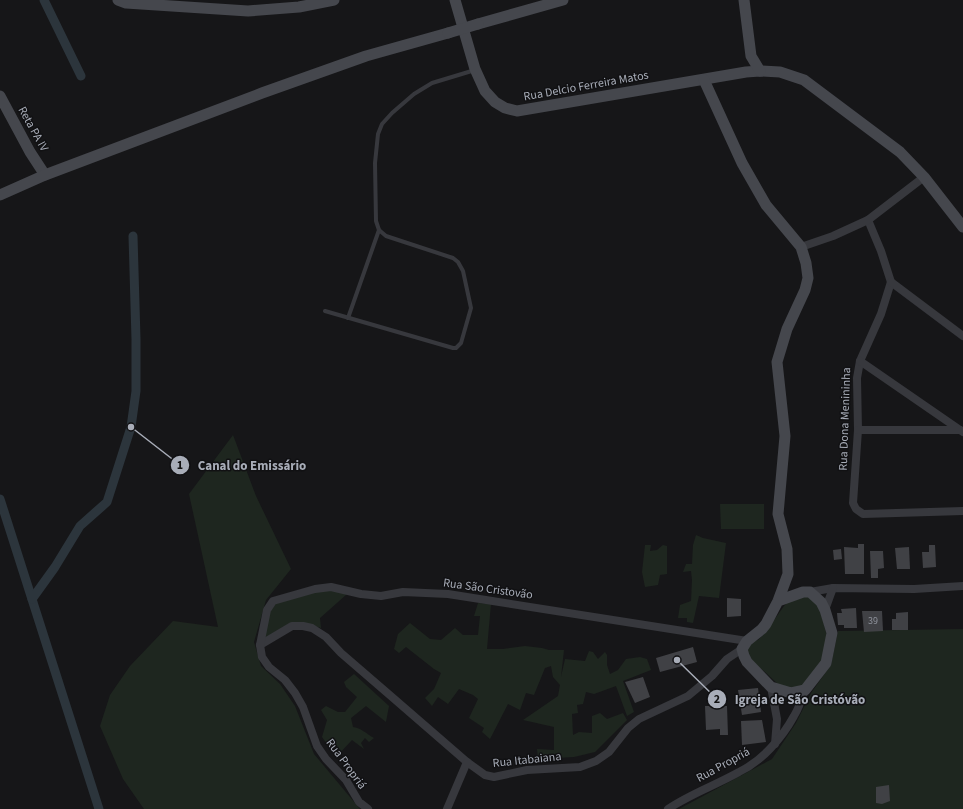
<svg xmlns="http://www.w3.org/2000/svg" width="963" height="809" viewBox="0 0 963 809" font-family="'Source Sans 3',sans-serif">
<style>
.green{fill:#1e261f}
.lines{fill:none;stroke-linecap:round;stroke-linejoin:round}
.canal{stroke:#2c353c;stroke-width:9}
.building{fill:#404145}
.lane{stroke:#37383d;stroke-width:4}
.street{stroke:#37383d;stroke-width:8}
.secondary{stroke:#45474d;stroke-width:11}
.secondary-bridge{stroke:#45474d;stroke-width:11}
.labels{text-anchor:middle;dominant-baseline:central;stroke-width:3;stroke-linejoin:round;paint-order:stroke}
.number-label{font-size:10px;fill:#8e929b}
.street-label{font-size:12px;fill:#a8adb8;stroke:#111113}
.leader{fill:none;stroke:#a8adb8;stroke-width:1.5}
.callout-dot{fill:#a8adb8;stroke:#111113;stroke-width:1.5}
.mark-label{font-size:12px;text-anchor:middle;font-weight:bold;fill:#111}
.callout-label{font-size:13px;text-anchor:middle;font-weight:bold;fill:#a8adb8;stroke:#111113;stroke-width:3;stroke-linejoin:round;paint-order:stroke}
</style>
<rect width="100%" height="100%" fill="#161618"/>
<!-- green -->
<g class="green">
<path d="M233,435l23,61 35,73 -25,31 -12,42 7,24 19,18 15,22 19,48 46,55h-216l-21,-30 -23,-53 10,-31 20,-29 43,-45 45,6 -29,-133z"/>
<path d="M720,504h44v25h-43z"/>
<path d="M696,535l7,3 23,5 -7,55 -20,-2 -6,27 -6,-1v-4h-9l2,-13 11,-4 1,-21 -1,-9 -8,1 3,-8h6l1,-19z"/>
<path d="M645,545h6l-1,6 7,-1 6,-5 4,1v28l-7,1 -2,10 -13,2 -3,-15z"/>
<path d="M332,590l15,4 -27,24 1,10 -15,-4 -42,15 6,-27 6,-9 40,-11z"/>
<path d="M804,595l9,4 7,8 7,30 -2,24 -19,24 -13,4 -13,-3 -15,-14 -11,-9 -8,-13 2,-7 10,-3 7,-7 19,-27 9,-9z"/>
<path d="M478,603l13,1 -4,45h16l22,-3 17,2 7,2h15l-3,27 4,-18 20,2 4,-10 4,1 5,7 7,-7 2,3v10l3,9 8,-4 8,-11 14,-2 7,2 4,11 -28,11 11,31 -7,4 -11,-30 -22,8 -8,-2 -3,12 -6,1 1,8 -6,1 1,21 6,-3 13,1v-17l8,-3 7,6 16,-6 4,7 -32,32 -21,5 -36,2 -1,-10 17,1v-23l-31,-7 35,-24 2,-11 -7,-8 -2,-11 -6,2 -11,27 -8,-2 -6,17 -12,-6 -18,35 -8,-7 2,-4 -15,-10 9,-19 -5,-4 -14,-6 -11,15 -10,-7 -6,9 -7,-8 9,-9 7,-16 -7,-4 -28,-22 -7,6 -5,-4 4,-15 12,-11 20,16 11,1 14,-12 8,7h15l2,-19h-6z"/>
<path d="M963,629v180h-284l93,-50 24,-36 15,-30 20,-28 7,-34z"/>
<path d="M354,674l35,32 -3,16 -20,-16 -15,12 2,9c10,2 12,6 21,11l-5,4 -4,-4 -4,5 3,6 -12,-9 -16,17 -14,-20 5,-17 -6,-10 5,-4 12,6h7l12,-15 -11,-10 -2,-5z"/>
</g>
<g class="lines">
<!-- canal -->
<g class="canal">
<path d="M44,0l37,76"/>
<path d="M0,499l99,310"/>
<path d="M32,599l23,-32 25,-41 27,-24 24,-75 5,-36v-52l-3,-103"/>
</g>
</g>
<!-- building -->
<g class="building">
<path d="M858,544h6v30h-19l-1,-27 14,1z"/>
<path d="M929,545h6l1,22 -13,1 -1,-16h7z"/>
<path d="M909,547l1,22h-13l-2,-21z"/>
<path d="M841,549l1,10 -8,1 -1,-10z"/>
<path d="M870,551h13l1,17 -6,1v9h-7z"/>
<path d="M727,598l14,1v17l-14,1z"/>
<path d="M856,608l1,20h-13v-3h-6l-1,-12h5l-1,-4z"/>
<path d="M862,611h20l1,20 -19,1z"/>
<path d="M908,612v18h-16v-11h4v-6z"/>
<path d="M693,647l4,15 -37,10 -4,-14z"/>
<path d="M643,677l7,20 -15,6 -10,-21z"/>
<path d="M758,688l3,24 -19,3 -4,-25z"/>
<path d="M705,706h22l1,29h-8v-6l-14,1z"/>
<path d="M762,720l4,22 -24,3 -1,-24z"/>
<path d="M889,785l1,16 -8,3 -6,-1v-16z"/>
</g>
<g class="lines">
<!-- lane -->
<g class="lane">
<path d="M325,311l128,37h3l5,-5 10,-35 -8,-37 -5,-9 -5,-4 -67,-22 -7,-6 -3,-9 -1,-58 3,-29 4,-10 10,-11 22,-19 18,-11 43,-13"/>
<path d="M348,318l31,-88"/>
</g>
<!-- street -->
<g class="street">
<path d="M868,220l13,31 10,31 -10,32 -21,47 -3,17 1,52 -5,73 3,6 7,5 100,-3"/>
<path d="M801,247l32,-11 35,-16 56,-43"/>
<path d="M891,282l72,54"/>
<path d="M860,361l103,71"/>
<path d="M858,430h102"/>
<path d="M810,592l23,-4 81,1 49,-3"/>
<path d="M825,610l8,-22"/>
<path d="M260,645l32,-19h11l9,2 14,9 15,16 51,44 75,65 18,13 9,2 33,-7 53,-3 16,-6 13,-9 19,-24 11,-9 49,-23 24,-20 15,-17 15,-10"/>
<path d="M771,687l6,32 -2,25"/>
<path d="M368,809l-9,-7 -13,-22 -20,-21 -9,-13 -14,-39 -8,-14 -10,-13 -16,-13 -7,-10 -2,-12 7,-35 6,-9 42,-12 16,-2 30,7 20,2 22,-4 45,2 299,47"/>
<path d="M447,809l20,-47"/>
<path d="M668,809c22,-15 48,-24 71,-37 23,-11 43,-34 55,-56 5,-8 8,-17 11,-26"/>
</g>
<!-- secondary -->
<g class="secondary">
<path d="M118,0l8,3 122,8 51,-4 35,-7"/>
<path d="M455,0l20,69 10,22 10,11 10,6 12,3 229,-39 14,-1 20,1 24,8 96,72 24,25 39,50"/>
<path d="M744,0l7,56 9,15"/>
<path d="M478,24l85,-24"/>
<path d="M704,80l38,83 24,42 35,42 5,16 2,15 -3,12 -18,39 -10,33 8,74 -7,78 9,35 1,25 -10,27 -12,23 -4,5 -15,12 -5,8 2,7 3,6 24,25 20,6 14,-3 21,-27 6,-30 -7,-23 -4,-8 -11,-10h-7l-25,9"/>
<path d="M0,96l30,56 15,23"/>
<path d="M0,195l45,-20 217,-82 104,-37 82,-23"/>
</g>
<!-- secondary-bridge -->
<path class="secondary-bridge" d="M448,33l30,-9"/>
</g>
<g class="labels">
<!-- number labels -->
<g class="number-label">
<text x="873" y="621">39</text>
</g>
<!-- street labels -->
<g class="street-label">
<text transform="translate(586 86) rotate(-10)">Rua Delcio Ferreira Matos</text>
<text transform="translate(33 129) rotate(61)">Reta PA IV</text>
<text transform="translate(845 419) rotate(-88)">Rua Dona Menininha</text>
<text transform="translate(488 589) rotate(8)">Rua São Cristovão</text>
<text transform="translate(527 760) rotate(-6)">Rua Itabaiana</text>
<text transform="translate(346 764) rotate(54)">Rua Propriá</text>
<text transform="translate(723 765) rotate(-29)">Rua Propriá</text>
</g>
</g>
<!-- callouts -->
<path class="leader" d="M131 427L180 465M677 660L717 699"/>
<g class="callout-dot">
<circle cx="131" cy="427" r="4"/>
<circle cx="677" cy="660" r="4"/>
<circle cx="180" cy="465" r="10"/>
<circle cx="717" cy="699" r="10"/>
</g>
<g class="mark-label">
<text x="180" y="469">1</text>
<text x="717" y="703">2</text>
</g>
<g class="callout-label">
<text x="252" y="470">Canal do Emissário</text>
<text x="800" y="704">Igreja de São Cristóvão</text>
</g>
</svg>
